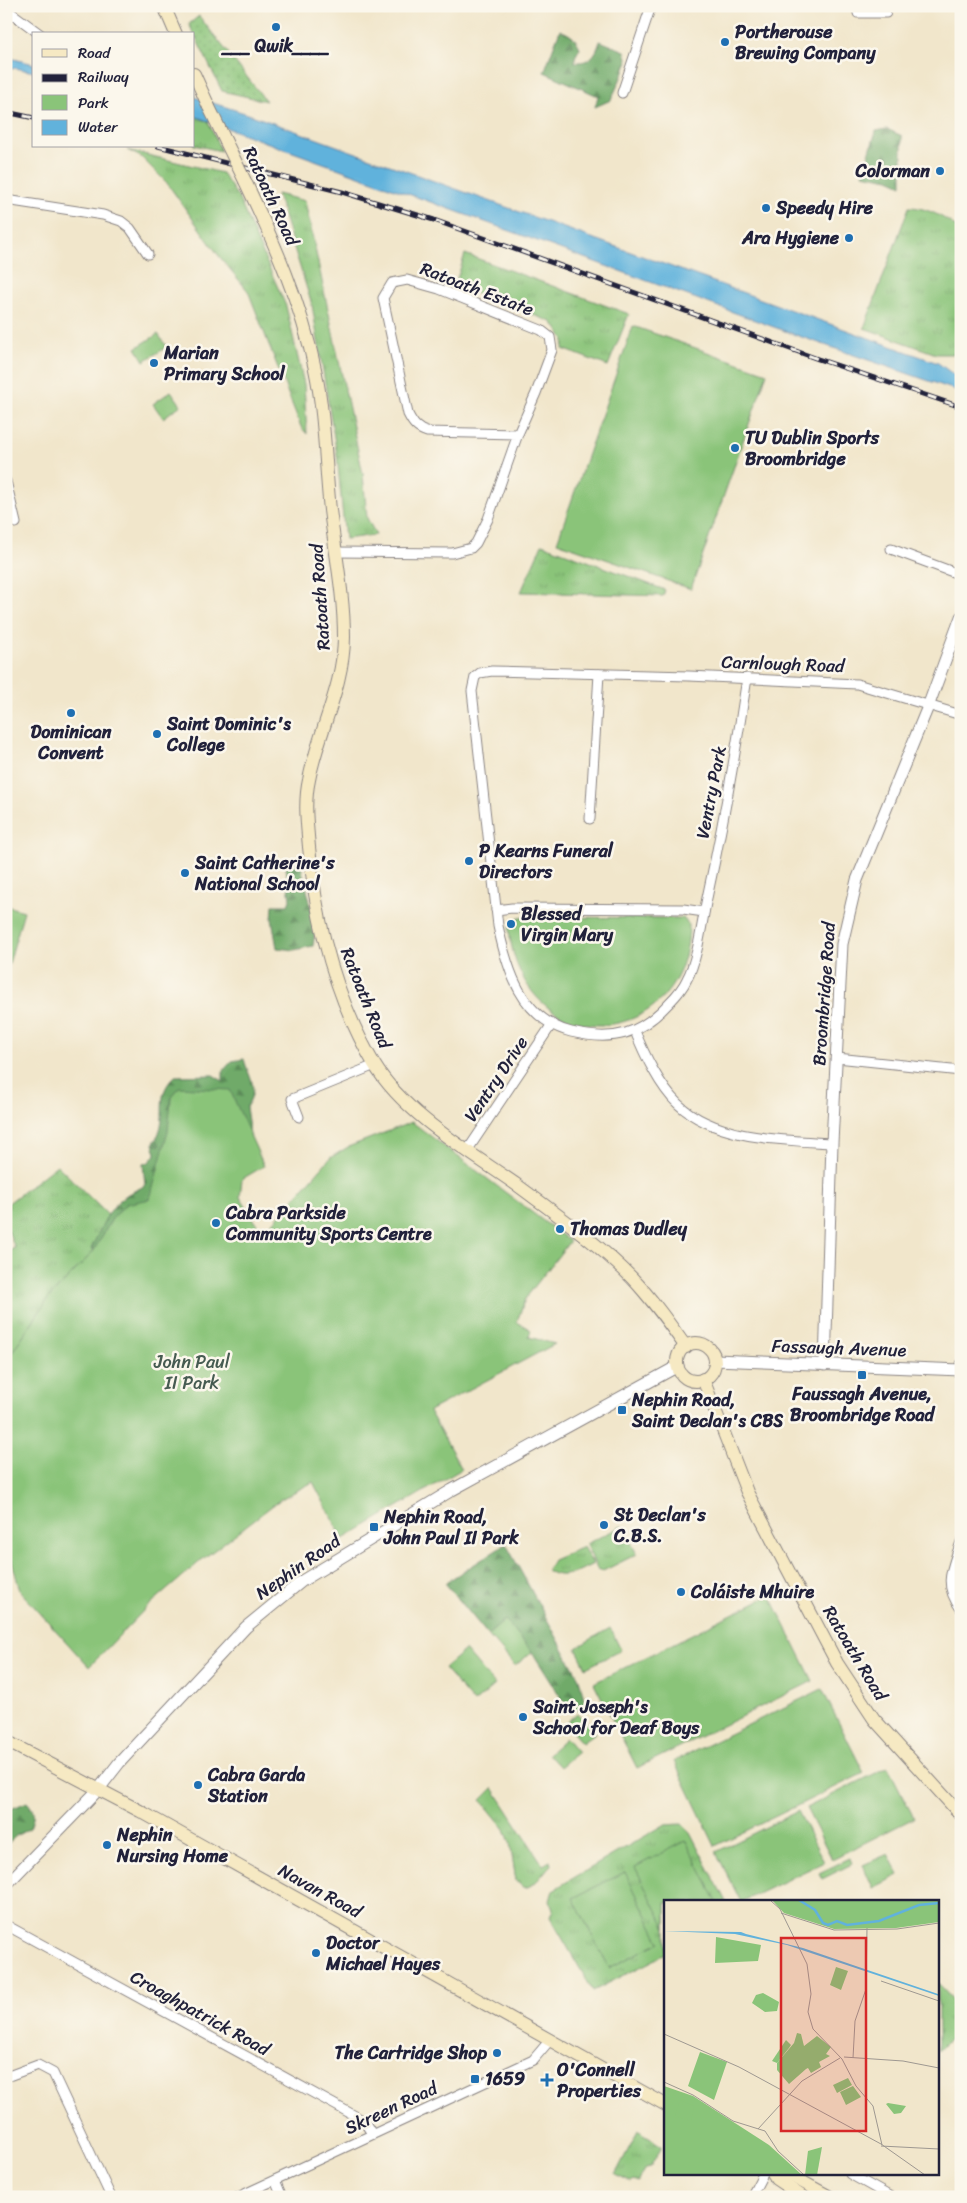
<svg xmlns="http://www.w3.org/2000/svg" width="967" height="2203" viewBox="0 0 967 2203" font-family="Sriracha,sans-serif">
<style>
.grass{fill:url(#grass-tufts);stroke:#56735a}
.forest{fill:url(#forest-firs);stroke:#486652}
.park{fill:#8ac479;stroke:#56735a}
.garden{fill:url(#garden-dots);stroke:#56735a}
.water{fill:#61b2dc;stroke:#426a8c}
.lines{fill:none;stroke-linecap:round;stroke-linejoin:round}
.minor-casing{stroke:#8a8483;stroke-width:11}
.tertiary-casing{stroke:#8a8483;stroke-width:13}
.secondary-casing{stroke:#8a8483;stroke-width:14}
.minor{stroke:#fff;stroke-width:9}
.tertiary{stroke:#fff;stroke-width:11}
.secondary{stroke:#f6e9c3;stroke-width:12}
.rail-casing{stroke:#22223b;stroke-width:5}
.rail{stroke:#fbf7ec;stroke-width:3;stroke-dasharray:9;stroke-linecap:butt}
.secondary-bridge-casing{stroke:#8a8483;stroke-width:14;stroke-linecap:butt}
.secondary-bridge{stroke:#f6e9c3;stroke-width:12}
.poi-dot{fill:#1f6fb2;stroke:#fbf7ec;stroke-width:2}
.labels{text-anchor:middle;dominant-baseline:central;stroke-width:5;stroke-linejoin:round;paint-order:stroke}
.poi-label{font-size:18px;font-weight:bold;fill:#22223b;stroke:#fbf7ec;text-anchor:start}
.street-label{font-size:18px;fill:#22223b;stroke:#fbf7ec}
.park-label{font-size:18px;fill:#465b51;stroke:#fbf7ec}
.inset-river{fill:none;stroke:#61b2dc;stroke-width:2.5}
.inset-road{fill:none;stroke:#9e9891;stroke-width:1}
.view{fill:#d62828;fill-opacity:0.15;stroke:#d62828;stroke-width:2.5}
.inset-edge{fill:none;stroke:#22223b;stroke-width:2.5}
</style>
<defs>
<pattern id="grass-tufts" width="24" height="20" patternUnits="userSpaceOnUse" patternTransform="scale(1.25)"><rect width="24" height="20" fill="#8ac479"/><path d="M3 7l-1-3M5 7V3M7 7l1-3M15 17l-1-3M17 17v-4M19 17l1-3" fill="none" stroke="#77a86a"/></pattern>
<pattern id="forest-firs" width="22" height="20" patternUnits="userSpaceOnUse" patternTransform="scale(1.25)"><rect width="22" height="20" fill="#6faa69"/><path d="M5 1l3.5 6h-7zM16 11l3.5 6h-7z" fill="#5b8a58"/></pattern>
<pattern id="garden-dots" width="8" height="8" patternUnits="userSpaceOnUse" patternTransform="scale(1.25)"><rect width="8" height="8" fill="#8ac479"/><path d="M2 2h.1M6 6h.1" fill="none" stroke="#77a86a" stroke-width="1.8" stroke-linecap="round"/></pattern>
</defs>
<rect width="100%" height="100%" fill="#fbf7ec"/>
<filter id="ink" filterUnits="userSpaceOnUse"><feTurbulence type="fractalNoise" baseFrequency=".02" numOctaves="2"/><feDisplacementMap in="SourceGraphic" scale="10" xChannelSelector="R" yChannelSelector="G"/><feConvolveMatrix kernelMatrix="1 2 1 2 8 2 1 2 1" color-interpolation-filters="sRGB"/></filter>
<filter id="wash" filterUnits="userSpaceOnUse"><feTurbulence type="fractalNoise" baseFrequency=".0096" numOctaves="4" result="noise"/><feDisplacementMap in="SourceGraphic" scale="20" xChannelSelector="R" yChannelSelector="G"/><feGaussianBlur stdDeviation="1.12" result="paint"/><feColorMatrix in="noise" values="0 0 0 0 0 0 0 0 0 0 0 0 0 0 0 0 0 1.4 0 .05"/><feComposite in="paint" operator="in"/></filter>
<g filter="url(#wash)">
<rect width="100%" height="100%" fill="#f1e6cb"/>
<!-- grass -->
<g class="grass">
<path d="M194,116l14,5 13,30 -27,-6z"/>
<path d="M127,150l95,23 16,24 48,109 18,78 3,50 -6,-7 -53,-136 -29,-35 -52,-73 -26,-26z"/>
<path d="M277,194l28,7 58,273 4,44 9,17 -31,4 -8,-84 -25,-150z"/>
<path d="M909,207c18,0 40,12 52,25v122h-25l-72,-26z"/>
<path d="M465,254l164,60 -21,52 -45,-17 1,-10 -12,-17 -97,-37z"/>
<path d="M542,544l123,46 -2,6 -142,-4z"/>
<path d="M57,1165l55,54 -19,33 -45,47 -42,62v-109l9,-4 -9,-22v-21z"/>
<path d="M622,1526l15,28 -34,17 -6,-2 -11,-25z"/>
<path d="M583,1547l10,17c-16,8 -31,17 -46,6l6,-10z"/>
<path d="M493,1788l50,77 7,-4 1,4c-9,8 -13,20 -27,23l-8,-7 -6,-38 -5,-14 -24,-29z"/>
<path d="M682,1824l8,8 36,70h-60v52l-73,37 -43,-74 3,-8 -3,-8 3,-11 111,-65z"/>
<path d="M850,1858l2,6 -30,15 -3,-6z"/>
<path d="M938,1984l23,24v20l-23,23z"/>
<path d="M638,2131l24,15 -12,21 -4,1 -8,14 -5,-2 -3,2 -15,-7z"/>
</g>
<!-- forest -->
<g class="forest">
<path d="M560,30c10,4 16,8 20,18l-5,9v5c15,1 21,-7 25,-21l25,10 3,11 -17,38 -16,7 3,-11 -54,-24z"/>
<path d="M887,129l15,7v49l-13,-6 -26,-5 13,-43z"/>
<path d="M293,859l7,3 16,64 -3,20 -19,4 -17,-2 -5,-29 1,-14h15l2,-5 -4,-33z"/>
<path d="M244,1059c5,20 16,28 2,48l6,42 -74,13 -66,89 -21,-2c11,-21 16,-42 37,-55 5,-3 12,-5 17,-9l-2,-21 6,-2 7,-9 -3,-9c19,-27 -2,-46 22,-68l38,-1 10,6v-10l9,-10z"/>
<path d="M506,1544l73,134 8,33 -20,-4 -35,-55 -27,-32 -17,15 -43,-52z"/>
<path d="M27,1802c9,10 7,14 3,26l-14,8 -10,10v-35z"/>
</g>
<!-- park -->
<g class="park">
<path d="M633,326l134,47 -76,216 -134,-47z"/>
<path d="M158,334l9,13 -23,14 -8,-13z"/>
<path d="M171,391l10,14 -18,13 -10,-14z"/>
<path d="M6,906l18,5 -18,63z"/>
<path d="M531,917l152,1 6,7c-1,127 -167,138 -180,4 4,-12 11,-11 22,-12z"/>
<path d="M179,1087l51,3 34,76 -22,13 -2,18 23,37 67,-76 18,-11 64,-25 158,119 -45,58 -8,23 14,8 -2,7 26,7 -126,67 33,58 -119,70 -30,-57 -32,17 -77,59 -58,50 -57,59 -69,-76 -14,-52v-178l42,-62 45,-47 19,-33 14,-15 24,-5 18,-68 3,-32z"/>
<path d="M770,1595l43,86 -176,87 -43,-85z"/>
<path d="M505,1620l27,32 -17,14 -27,-31z"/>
<path d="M610,1628l11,22 -35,18 -10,-20z"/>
<path d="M465,1650l30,35 -21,18 -30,-35z"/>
<path d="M822,1689l42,84 -149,73 -41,-85z"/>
<path d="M577,1713l18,20 -13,10 -17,-19z"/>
<path d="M566,1738l12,14 -18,15 -12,-13z"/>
<path d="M888,1767l26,51 -82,41 -26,-51z"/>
<path d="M798,1811l26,51 -83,40 -25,-50z"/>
<path d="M686,1841l31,61h-51v26l-31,-61z"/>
<path d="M888,1854l11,21 -26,13 -10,-23z"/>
<path d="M625,1872l35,70 -51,26 -36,-70z"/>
</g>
<!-- garden -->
<path class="garden" d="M199,16l67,85 -44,-10 -33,-67z"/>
<!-- water -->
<g class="water">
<path d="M6,57l28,7v8l-19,-4 -9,3z"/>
<path d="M194,97l57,18 687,248 23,17v12l-168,-58 -599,-218z"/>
</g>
</g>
<g filter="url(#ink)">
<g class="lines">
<!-- minor casing -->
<g class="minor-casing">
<g id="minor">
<path d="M857,6l1,7h28"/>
<path d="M6,9l34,25"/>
<path d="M622,93l29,-87"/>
<path d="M6,200l97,15 18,6 9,7 18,26"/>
<path d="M6,481l10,42"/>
<path d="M891,549l70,26"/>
<path d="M335,552l117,1 19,-5 5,-5 12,-24 30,-85 18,-41 16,-43 -2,-13 -9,-7 -102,-41 -32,-9 -15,3 -9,15 25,116c5,10 9,15 19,18l91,2"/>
<path d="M747,678c-11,74 -24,147 -40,220 -5,23 -9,61 -20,81 -4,9 -11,17 -18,24 -29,32 -56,39 -98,29 -50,-13 -64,-63 -73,-106l-26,-235 3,-14 5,-4 12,-2 197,5 168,8 104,31"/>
<path d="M590,819l9,-145"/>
<path d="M496,910l16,-2 171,1 21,3"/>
<path d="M635,1031c9,23 25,56 43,73 38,36 105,36 154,39"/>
<path d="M837,1058l124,13"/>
<path d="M299,1117l-7,-18 83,-34"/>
<path d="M467,1151l85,-127"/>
<path d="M961,1364v38"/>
<path d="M961,1542c-9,27 -19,42 0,67"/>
<path d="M6,1925l342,187 16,9 8,13"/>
<path d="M6,2077l32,-12 15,8 58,124"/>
<path d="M850,2174l41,23"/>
<path d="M275,2180l7,17"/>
<path d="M238,2197l295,-137 17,-20"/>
<path d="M751,2197l12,-23"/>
</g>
</g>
<!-- tertiary casing -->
<g class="tertiary-casing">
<g id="tertiary">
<path d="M715,1360l246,10"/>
<path d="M825,1365l7,-222 10,-199 15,-64 72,-176 32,-87"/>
<path d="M6,1885l92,-95 21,-27 127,-136 56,-46 150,-91 226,-124"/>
</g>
</g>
<!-- secondary casing -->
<g class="secondary-casing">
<g id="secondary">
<path d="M164,6l12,28"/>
<path d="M194,74l15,33"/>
<path d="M245,181c29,61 56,122 70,188 10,46 10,94 15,141 5,42 14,84 14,127 0,49 -26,95 -35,143 -5,22 -2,44 0,67 7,75 27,152 65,217 30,50 96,88 143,121 39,29 81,58 115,93 20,21 37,45 54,69"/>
<circle cx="696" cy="1362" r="19"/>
<path d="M703,1379l44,113 90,171 37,56 87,96"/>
<path d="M6,1741l134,70 526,294"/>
<path d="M773,2174l3,5 27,18"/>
<path d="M788,2174l42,23"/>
</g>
</g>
<!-- minor -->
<use href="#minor" class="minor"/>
<!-- tertiary -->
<use href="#tertiary" class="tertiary"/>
<!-- secondary -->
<use href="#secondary" class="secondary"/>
<!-- rail casing -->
<g class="rail-casing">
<g id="rail">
<path d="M6,112l28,6"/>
<path d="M158,146l184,46 92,28 384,139 143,48"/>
</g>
</g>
<!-- rail -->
<use href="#rail" class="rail"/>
<!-- secondary-bridge casing -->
<g class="secondary-bridge-casing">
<path id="secondary-bridge" d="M209,107l36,74"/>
</g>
<!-- secondary-bridge -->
<use href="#secondary-bridge" class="secondary-bridge"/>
</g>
</g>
<!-- markers -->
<g class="poi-dot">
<circle cx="276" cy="27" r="5"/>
<circle cx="725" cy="42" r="5"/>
<circle cx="940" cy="171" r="5"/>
<circle cx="766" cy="208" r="5"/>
<circle cx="849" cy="238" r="5"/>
<circle cx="154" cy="363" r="5"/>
<circle cx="735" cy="448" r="5"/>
<circle cx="71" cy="713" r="5"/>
<circle cx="157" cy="734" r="5"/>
<circle cx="469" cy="861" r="5"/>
<circle cx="185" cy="873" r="5"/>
<circle cx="511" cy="924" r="5"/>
<circle cx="216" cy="1223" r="5"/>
<circle cx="560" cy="1229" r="5"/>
<rect x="857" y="1370" width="10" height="10" rx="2.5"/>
<rect x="617" y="1405" width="10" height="10" rx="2.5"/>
<circle cx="604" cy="1525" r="5"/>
<rect x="369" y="1522" width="10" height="10" rx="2.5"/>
<circle cx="681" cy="1592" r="5"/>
<circle cx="523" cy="1717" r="5"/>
<circle cx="198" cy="1785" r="5"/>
<circle cx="107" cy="1845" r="5"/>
<circle cx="316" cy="1953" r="5"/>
<circle cx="497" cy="2053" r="5"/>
<rect x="470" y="2074" width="10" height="10" rx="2.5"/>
<path d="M544.5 2072.5h5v5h5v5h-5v5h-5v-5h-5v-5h5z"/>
</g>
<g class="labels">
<!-- poi labels -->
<g class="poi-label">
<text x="735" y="32">Portherouse<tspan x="735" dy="21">Brewing Company</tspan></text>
<text x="276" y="46" text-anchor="middle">___ Qwik____</text>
<text x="930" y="171" text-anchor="end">Colorman</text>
<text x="776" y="208">Speedy Hire</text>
<text x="839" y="238" text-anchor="end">Ara Hygiene</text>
<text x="164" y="353">Marian<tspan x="164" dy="21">Primary School</tspan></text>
<text x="745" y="438">TU Dublin Sports<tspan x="745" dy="21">Broombridge</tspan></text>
<text x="167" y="724">Saint Dominic's<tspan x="167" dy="21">College</tspan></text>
<text x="71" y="732" text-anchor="middle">Dominican<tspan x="71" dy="21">Convent</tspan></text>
<text x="479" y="851">P Kearns Funeral<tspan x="479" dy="21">Directors</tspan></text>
<text x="195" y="863">Saint Catherine's<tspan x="195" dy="21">National School</tspan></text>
<text x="521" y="914">Blessed<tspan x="521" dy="21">Virgin Mary</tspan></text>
<text x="226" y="1213">Cabra Parkside<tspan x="226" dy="21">Community Sports Centre</tspan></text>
<text x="570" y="1229">Thomas Dudley</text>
<text x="862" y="1394" text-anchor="middle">Faussagh Avenue,<tspan x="862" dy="21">Broombridge Road</tspan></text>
<text x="632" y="1400">Nephin Road,<tspan x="632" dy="21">Saint Declan's CBS</tspan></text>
<text x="614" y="1515">St Declan's<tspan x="614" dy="21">C.B.S.</tspan></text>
<text x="384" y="1517">Nephin Road,<tspan x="384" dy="21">John Paul II Park</tspan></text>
<text x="691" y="1592">Coláiste Mhuire</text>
<text x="533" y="1707">Saint Joseph's<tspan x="533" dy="21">School for Deaf Boys</tspan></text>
<text x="208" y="1775">Cabra Garda<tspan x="208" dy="21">Station</tspan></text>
<text x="117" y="1835">Nephin<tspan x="117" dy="21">Nursing Home</tspan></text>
<text x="326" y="1943">Doctor<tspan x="326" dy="21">Michael Hayes</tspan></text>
<text x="487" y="2053" text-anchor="end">The Cartridge Shop</text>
<text x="557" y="2070">O'Connell<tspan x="557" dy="21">Properties</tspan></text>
<text x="485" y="2079">1659</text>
</g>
<!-- street labels -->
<g class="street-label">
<text transform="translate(271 196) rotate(65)">Ratoath Road</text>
<text transform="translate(477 289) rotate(21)">Ratoath Estate</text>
<text transform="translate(320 597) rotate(-94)">Ratoath Road</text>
<text transform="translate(783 664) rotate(2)">Carnlough Road</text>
<text transform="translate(711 792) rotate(-79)">Ventry Park</text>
<text transform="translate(824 994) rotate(-86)">Broombridge Road</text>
<text transform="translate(366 998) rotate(68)">Ratoath Road</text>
<text transform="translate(496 1079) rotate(-56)">Ventry Drive</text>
<text transform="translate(839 1348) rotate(2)">Fassaugh Avenue</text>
<text transform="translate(298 1567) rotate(-35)">Nephin Road</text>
<text transform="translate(855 1653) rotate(59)">Ratoath Road</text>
<text transform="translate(320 1891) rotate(29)">Navan Road</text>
<text transform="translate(200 2013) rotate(29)">Croaghpatrick Road</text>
<text transform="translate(391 2108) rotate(-25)">Skreen Road</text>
</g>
<!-- park labels -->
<g class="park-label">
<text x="192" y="1362">John Paul<tspan x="192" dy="21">II Park</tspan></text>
</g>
</g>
<!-- overview -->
<g transform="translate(664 1900)">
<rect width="275" height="275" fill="#f1e6cb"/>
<path d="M122,140l5,5 -2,3 -12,15 -5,-2z" fill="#8ac479"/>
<path d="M158,247l-5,28h-12l3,-24z" fill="#8ac479"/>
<path d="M108,0h167v22l-43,6 -62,1 -50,-16zM52,37l45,8 -3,16 -43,2zM172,67l12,4 -7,19 -11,-5zM99,93l16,9 -2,9 -12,1 -13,-9 4,-8zM133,133l4,1 3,12 13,-10 14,11 -5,7 4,2 -11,6 2,5 -10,6 -3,-5 -2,1 -17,15 -12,-14v-7l17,-20zM36,152l27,10 -13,38 -26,-14zM184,178l4,7 -15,8 -4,-8zM0,186l29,10 76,49 33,30h-138zM189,186l8,11 -15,8 -6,-13zM222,204l2,-1 18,3 -5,7 -7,1z" fill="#8ac479"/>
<path d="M16,200l14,6 -3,15 -16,-5z" fill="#8ac479"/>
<path d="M0,31l77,1 5,2 57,14 135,46 1,2 -152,-51 -52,-11z" fill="#61b2dc"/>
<path class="inset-river" d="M135,0l16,10 8,13 5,2 9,-4 10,4 32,-4 40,-16 20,-2"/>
<path class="inset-road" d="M106,0l10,9 27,55 4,30 -3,18 5,17 29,30M117,13l53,17 63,-1 42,-6M217,81l58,20M0,134l75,33 142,77 44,31M180,157l59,4 36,7M189,158l2,-37 11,-32 1,-61M178,159l14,27 17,20 9,39M0,182l29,13 40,26 32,10 13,20 26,24M94,229l44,-48 38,-23M217,246l58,3"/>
<path class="view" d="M117,38h85v193h-85z"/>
<rect width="275" height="275" class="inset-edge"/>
</g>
<!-- margin -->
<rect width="967" height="2203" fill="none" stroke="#fbf7ec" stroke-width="25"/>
<!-- legend -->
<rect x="32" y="32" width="162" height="115" fill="#fbf7ec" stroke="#a4a2a5"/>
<rect x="42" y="49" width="25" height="8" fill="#f6e9c3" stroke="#a4a2a5"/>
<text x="78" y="58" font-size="15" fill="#22223b">Road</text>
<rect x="42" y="74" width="25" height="8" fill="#22223b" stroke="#a4a2a5"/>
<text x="78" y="82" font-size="15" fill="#22223b">Railway</text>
<rect x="42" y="95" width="25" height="15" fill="#8ac479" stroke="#a4a2a5"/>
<text x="78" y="108" font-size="15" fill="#22223b">Park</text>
<rect x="42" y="120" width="25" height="15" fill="#61b2dc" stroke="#a4a2a5"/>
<text x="78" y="132" font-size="15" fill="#22223b">Water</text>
</svg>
